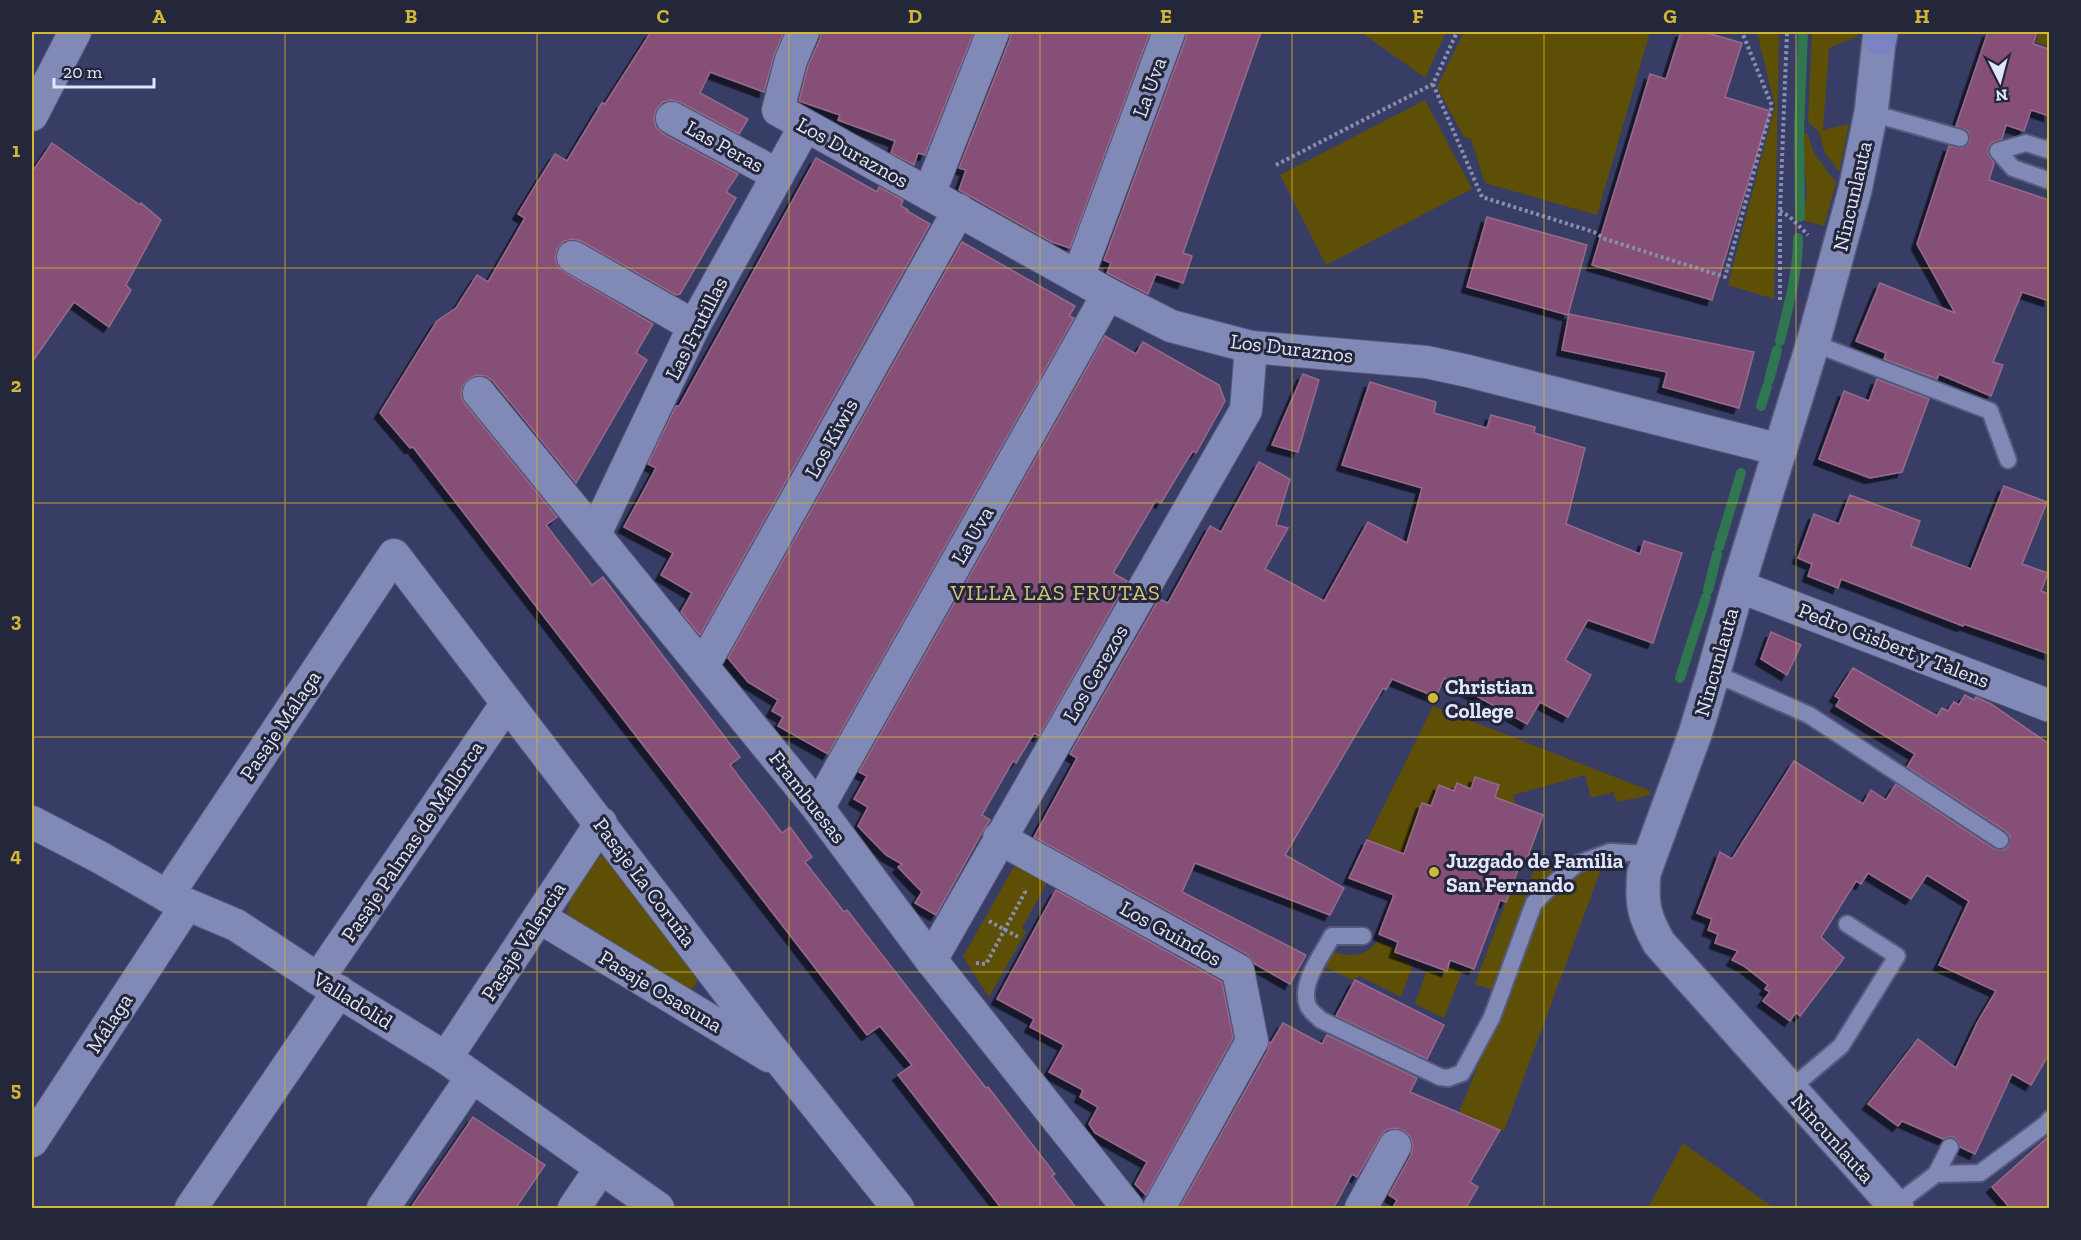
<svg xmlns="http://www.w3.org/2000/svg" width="2081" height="1240" viewBox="0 0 2081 1240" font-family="'Zilla Slab',serif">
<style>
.green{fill:#5d4f06}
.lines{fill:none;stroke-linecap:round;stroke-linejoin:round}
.stream{stroke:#307651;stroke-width:10}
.building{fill:#864f78;stroke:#966a89;stroke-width:1.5;filter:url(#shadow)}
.service-casing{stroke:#565a7c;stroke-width:20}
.minor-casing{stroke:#565a7c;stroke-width:34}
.tertiary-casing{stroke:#565a7c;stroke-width:36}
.secondary-casing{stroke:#565a7c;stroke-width:36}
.path{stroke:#8a8eae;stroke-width:4;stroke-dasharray:3 3;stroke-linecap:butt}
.service{stroke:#8189b7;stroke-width:16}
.minor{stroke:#8189b7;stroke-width:32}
.tertiary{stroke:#8189b7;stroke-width:33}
.secondary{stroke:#7b83c4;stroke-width:33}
.grid{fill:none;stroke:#d1b736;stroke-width:1.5;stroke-opacity:0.55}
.poi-dot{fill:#d1b736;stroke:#242639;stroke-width:2}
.labels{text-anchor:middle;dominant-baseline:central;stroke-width:6;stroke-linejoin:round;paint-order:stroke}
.street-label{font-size:21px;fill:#e2e6fb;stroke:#242639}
.poi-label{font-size:21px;font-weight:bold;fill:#e2e6fb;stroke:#242639;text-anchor:start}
.neighbourhood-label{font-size:22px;letter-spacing:1.5px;fill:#d7c578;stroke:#242639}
.neatline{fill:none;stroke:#d1b736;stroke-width:2}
.grid-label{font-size:20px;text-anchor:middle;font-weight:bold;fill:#d1b736}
</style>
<defs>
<filter id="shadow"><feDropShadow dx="-5.5" dy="5.5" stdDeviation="0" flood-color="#0009"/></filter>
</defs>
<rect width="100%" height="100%" fill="#383d66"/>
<!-- green -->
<g class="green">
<path d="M1361,32h85l-21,46z"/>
<path d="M1464,32h186l-53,183 -112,-32 -14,-44 -7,-2 -27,-50z"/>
<path d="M1757,32h22l-5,267 -46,-14 47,-179z"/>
<path d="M1812,32h46v4l-29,12 -6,82 26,-6 -10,48 -14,-19 -6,-21 -11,-10z"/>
<path d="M2039,32h10v15l-13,-5z"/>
<path d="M1425,100l47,89 -146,76 -46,-90z"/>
<path d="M1801,129l7,6 6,18 22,30 -12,43 -22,-6 5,-26z"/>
<path d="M1433,706l210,82 8,4 -1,3 -33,7 -4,-10 -22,6 -6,-23 -72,20 3,10 -21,-8 4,-12 -23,-8 -5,12 -14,-5 -3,7 -15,-5 -8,20 -9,-3 -18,51 -37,-14z"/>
<path d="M601,856l6,1 90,116c1,10 -1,13 -9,19l-118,-75 -3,-5 4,-15 25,-38z"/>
<path d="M1575,858l-29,23 -53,109 -18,-6 38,-101 14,4 7,-17z"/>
<path d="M1017,861l32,18 -27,49 4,4 -37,65 -26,-40z"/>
<path d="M1603,864l-99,267 -45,-19 82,-201c15,-23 35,-40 62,-47z"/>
<path d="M1377,941l24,9 -3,9 15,6 -12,32 -41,-21 -7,4 -28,-13 8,-15c17,5 34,5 44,-11z"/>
<path d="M1446,965l16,7 -18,46 -29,-14 12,-34 15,6z"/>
<path d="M1683,1143l91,65h-126z"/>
</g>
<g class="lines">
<!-- stream -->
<g class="stream">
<path d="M1800,217l-1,-88 4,-97"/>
<path d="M1780,341c8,-34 18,-67 18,-103"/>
<path d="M1769,380l8,-30"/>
<path d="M1761,406l6,-19"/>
<path d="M1719,547l22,-74"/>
<path d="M1708,590l9,-36"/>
<path d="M1680,678l26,-81"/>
</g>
</g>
<!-- building -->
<g class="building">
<path d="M651,32h133l-10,23 -10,37 -54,-20 -10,21 48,26 -9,15 -59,-32 -9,-2 -8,2 -7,8 -2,8 2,9 7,7 75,40 -12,18 10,6 -56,96 -4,1 -95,-54 -8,-2 -9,2 -7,8 -2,9 3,9 6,5 89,52 -17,29 11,7 -71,123 -83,-102 -7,-5 -9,-1 -9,4 -6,8 -1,9 4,8 92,113 -11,8 46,60 11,-8 137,180 -10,8 52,68 8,-6 22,30 -7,5 39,50 3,-2 139,178 2,-1 67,87 -3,2 25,33h-75l-104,-134 14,-10 -32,-39 -13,9 -454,-588 -3,1 -30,-35 57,-92 19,-13 21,-33 11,7 37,-64 -7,-4 17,-28 20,-32 12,7 35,-58 3,1z"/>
<path d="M821,32h153l-49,123 -7,-2 -4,12 -23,-12 4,-12 -57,-21 2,-5 -41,-14 9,-35 12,-27z"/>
<path d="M1011,32h139l-80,216 -18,-6 -93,-52 7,-20 -7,-2 51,-129z"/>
<path d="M1187,32h74l-78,221 9,3 -9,27 -27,-9 -8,20 -41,-21 4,-10 -7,-3 82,-222z"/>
<path d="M1681,32h23l38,11 -17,54 45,14 -58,189 -120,-35 58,-191 16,5z"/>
<path d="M1988,32h49l-4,12 16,5v67l-18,-6 -7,21 -18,-6 -4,14 -11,4 -3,6v5l6,9 -5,17 60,20v101l-27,-9 -29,70 10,3 -12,31 -52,-22 -2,5 -53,-20 2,-6 -30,-12 24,-58 75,30 -38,-69 32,-98 13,2 8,-7 -2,-10 -12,-5z"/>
<path d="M52,143l88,62 1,-2 20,17 -35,65 5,5 -22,37 -35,-25 -42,60v-190z"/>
<path d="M816,158l61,34 2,-5 24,13 -2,6 7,4 -1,1 23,13 -230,411 -19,-23 11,-19 -31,-18 12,-22 -49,-26 32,-59 -8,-4 28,-58h3z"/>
<path d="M1487,217l100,28 -19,70 -101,-28z"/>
<path d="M962,242l113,64 -6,10 5,2 -246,436 -50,-28 5,-9 -11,-6 6,-11 -30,-18 -20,-24z"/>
<path d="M1569,314l185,38 -15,56 -76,-21 4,-15 -105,-22z"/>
<path d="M1105,336l31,18 7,-12 76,43 6,16 -29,52 -3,-2 -8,12 -24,40 -5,-3 -43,73 14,8 -88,155 -5,-3 -18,30 -3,-2 -31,54 8,5 -6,9 -48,86 -21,-12 7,-11 -24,-25 4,-3 -16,-9 -28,-29 10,-19 -14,-8 13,-23 -8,-4z"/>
<path d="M1303,374l16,6 -21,72 -26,-7z"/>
<path d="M1877,379l52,20 -27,73 -32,6 -51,-19 25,-68 25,10z"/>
<path d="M1370,382l66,20 -2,11 53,15 4,-13 44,12 -1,6 51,15 -19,76 74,30 4,-13 38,12 -29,90 -65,-23 -23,40 26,15 -23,42 -28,-15 -13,22 -83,-46 -8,19 -44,-18 -6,11 -3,-2 -98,167 59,33 -14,27 -135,-52 -13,29 124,63 -16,29 -35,-20 -8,-10 -213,-117 43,-79 -7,-4 89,-155 9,4 42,-77 11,6 38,-70 31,17 -14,46 12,3 -23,41 59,32 44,-79 39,21 15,-55 -80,-23z"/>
<path d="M2004,486l43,16 -25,62 26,9 -7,18 8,3v60l-85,-30 -1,2 -122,-47 -3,9 -30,-12 4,-12 -14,-6 16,-44 25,10 11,-29 70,26 -9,25 60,23z"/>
<path d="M1771,632l30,13 -14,30 -26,-16z"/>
<path d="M1853,668l84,48 5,-8 6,3 6,-9 5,3 6,-10 9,5 2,-3 15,7 58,40v310l-18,31 -19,-11 -37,80 -15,-7 -2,-6 -4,-4h-5l-6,2 -41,-18 -4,5 -30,-22 50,-65 38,29 21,-45 19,-32 -57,-26 30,-64 -42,-26 -16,24 -43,-26 -7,11 -5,-3 -35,56 23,21 -44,58 -4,-4 -6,9 -27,-20 7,-9 -5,-3 3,-4 -24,-19 -12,-6 6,-9 -23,-8 3,-9 -10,-4 4,-11 -15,-6 23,-61 12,7 62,-98 69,43 8,-14 15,10 10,-16 98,65 10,1 5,-5 1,-9 -4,-5 -99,-64 8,-13 -79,-48 4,-7 -5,-3z"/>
<path d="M1475,777l24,8 -4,12 48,18 -18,50 -5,-1 -14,38 -6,-2 -26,69 -24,-9 -3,11 -52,-19 3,-10 -19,-8 15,-39 -45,-17 18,-38 37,14 18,-51 9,3 8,-21 15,6 3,-8 14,6z"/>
<path d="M1056,890l166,92 11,56 -87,157 -11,-11 12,-22 -52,-29 -6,-9 9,-17 -18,-10 3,-7 -34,-18 15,-27 -34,-18 4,-8 -37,-20z"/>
<path d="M1355,980l89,45 -17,34 -91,-43z"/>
<path d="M1283,1023l39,21 5,-9 90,43 -7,14 90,38 -30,52 8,5 -13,22h-73l5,-9 -8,-5 22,-40 2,-9 -3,-10 -6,-5 -9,-3 -9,2 -6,7 -23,40 -5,-3 -19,35h-154l89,-159 1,-8 2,1z"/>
<path d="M473,1117l72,48 -30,44h-105z"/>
<path d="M2049,1136v73h-38l-19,-22z"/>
</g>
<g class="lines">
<!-- service casing -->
<g class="service-casing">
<g id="service">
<path d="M1871,113l89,25"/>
<path d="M2050,147l-2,3 -22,-7 -28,8 15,17 37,13"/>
<path d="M1813,343l177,68 18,49"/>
<path d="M1713,675l19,6 77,34 191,125"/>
<path d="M1363,936h-31c-10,19 -33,48 -24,70 2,5 9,10 13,14l119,57 8,1 14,-5 30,-56 42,-114 20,-20 23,-19 33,-12 40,2"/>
<path d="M1790,1089l51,-43 56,-90 -50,-32"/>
<path d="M1936,1174l44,-1 66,-49 4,-5"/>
<path d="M1894,1206l42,-32 14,-27"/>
</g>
</g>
<!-- minor casing -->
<g class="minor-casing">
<g id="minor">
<path d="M803,32l-12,28 -13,50 330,184 63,32 80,21 175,15 42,9 313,79"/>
<path d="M32,115l43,-83"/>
<path d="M672,118l106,57"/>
<path d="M929,194l64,-162"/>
<path d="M573,257l121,69"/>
<path d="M1078,277l91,-245"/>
<path d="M479,393l339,415 113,152 197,248"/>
<path d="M595,534l99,-208 111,-200"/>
<path d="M1738,586l312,120"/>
<path d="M703,666l256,-456"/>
<path d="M818,808l290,-514"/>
<path d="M32,822l69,36 66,38 69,29 82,54 128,79 212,150"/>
<path d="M999,838l239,132 14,71 -93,167"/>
<path d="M167,896l227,-341 390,510 114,143"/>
<path d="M539,917l230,139"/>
<path d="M931,960l315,-550 5,-63"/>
<path d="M318,979l189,-276"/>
<path d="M446,1058l155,-235"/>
<path d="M32,1141l154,-235"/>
<path d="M191,1208l148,-217"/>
<path d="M383,1208l89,-131"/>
<path d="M574,1208l27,-40"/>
<path d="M1361,1208l34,-62"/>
</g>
</g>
<!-- tertiary casing -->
<g class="tertiary-casing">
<path id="tertiary" d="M1880,32l-9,81 -16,77 -42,153 -75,243 -25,89 -18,59 -51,139c-3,31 0,43 15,70l238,265"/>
</g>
<!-- secondary casing -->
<g class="secondary-casing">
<path id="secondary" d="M1880,38l1,-6"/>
</g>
<!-- path -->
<g class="path">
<path d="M1433,84l49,113 112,35 11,7 120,38 47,-171 -30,-74"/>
<path d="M1276,165l157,-81 24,-52"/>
<path d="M1780,211l10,6 18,18"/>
<path d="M1780,300v-89l7,-179"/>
<path d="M989,921l31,17"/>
<path d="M976,963l10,1 39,-72 -3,-3"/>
</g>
<!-- service -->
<use href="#service" class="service"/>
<!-- minor -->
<use href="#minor" class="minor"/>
<!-- tertiary -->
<use href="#tertiary" class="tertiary"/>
<!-- secondary -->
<use href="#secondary" class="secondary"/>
</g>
<!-- grid -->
<path class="grid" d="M285,32v1176M537,32v1176M789,32v1176M1040,32v1176M1292,32v1176M1544,32v1176M1796,32v1176M32,268h2018M32,503h2018M32,737h2018M32,972h2018"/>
<!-- markers -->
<g class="poi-dot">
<circle cx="1433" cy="698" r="6"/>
<circle cx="1434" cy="872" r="6"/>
</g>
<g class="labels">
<!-- street labels -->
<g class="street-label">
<text transform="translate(1149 87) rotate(-70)">La Uva</text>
<text transform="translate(725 146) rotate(29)">Las Peras</text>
<text transform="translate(853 152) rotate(29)">Los Duraznos</text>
<text transform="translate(1852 196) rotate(-77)">Nincunlauta</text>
<text transform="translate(696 328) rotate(-63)">Las Frutillas</text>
<text transform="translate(1292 348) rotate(7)">Los Duraznos</text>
<text transform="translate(831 438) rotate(-61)">Los Kiwis</text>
<text transform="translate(972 535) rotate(-60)">La Uva</text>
<text transform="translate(1894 645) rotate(21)">Pedro Gisbert y Talens</text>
<text transform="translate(1716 662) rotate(-74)">Nincunlauta</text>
<text transform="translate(1095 673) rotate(-60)">Los Cerezos</text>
<text transform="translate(280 725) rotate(-56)">Pasaje Málaga</text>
<text transform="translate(808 797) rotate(52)">Frambuesas</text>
<text transform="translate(412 841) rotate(-56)">Pasaje Palmas de Mallorca</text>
<text transform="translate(645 882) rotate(53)">Pasaje La Coruña</text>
<text transform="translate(1171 933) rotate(29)">Los Guindos</text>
<text transform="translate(523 941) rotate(-57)">Pasaje Valencia</text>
<text transform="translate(661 991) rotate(31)">Pasaje Osasuna</text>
<text transform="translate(353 1000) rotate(32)">Valladolid</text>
<text transform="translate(109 1023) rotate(-57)">Málaga</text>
<text transform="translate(1833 1138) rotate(48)">Nincunlauta</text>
</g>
<!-- poi labels -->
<g class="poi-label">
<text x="1445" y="686">Christian<tspan x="1445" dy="24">College</tspan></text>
<text x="1446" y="860">Juzgado de Familia<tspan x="1446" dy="24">San Fernando</tspan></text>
</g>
<!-- neighbourhood labels -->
<g class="neighbourhood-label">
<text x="1056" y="592">VILLA LAS FRUTAS</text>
</g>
</g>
<!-- border -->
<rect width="2081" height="1240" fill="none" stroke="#242639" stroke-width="66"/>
<!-- north arrow -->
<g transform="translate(2000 81) rotate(174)" stroke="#242639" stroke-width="4.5" paint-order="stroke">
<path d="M0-4.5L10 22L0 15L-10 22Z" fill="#e2e6fb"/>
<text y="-9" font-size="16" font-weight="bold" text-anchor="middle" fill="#e2e6fb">N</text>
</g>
<!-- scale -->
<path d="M54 78v9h100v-9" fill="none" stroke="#e2e6fb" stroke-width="3"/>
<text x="63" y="78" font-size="18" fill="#e2e6fb" stroke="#242639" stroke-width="4.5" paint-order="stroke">20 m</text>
<rect x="33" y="33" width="2015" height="1174" class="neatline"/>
<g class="grid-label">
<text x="159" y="23">A</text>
<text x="411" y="23">B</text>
<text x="663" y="23">C</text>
<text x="915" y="23">D</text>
<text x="1166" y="23">E</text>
<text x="1418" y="23">F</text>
<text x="1670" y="23">G</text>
<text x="1922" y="23">H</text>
<text x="16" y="157">1</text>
<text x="16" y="392">2</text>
<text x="16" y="627">3</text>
<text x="16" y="862">4</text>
<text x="16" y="1096">5</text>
</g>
</svg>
